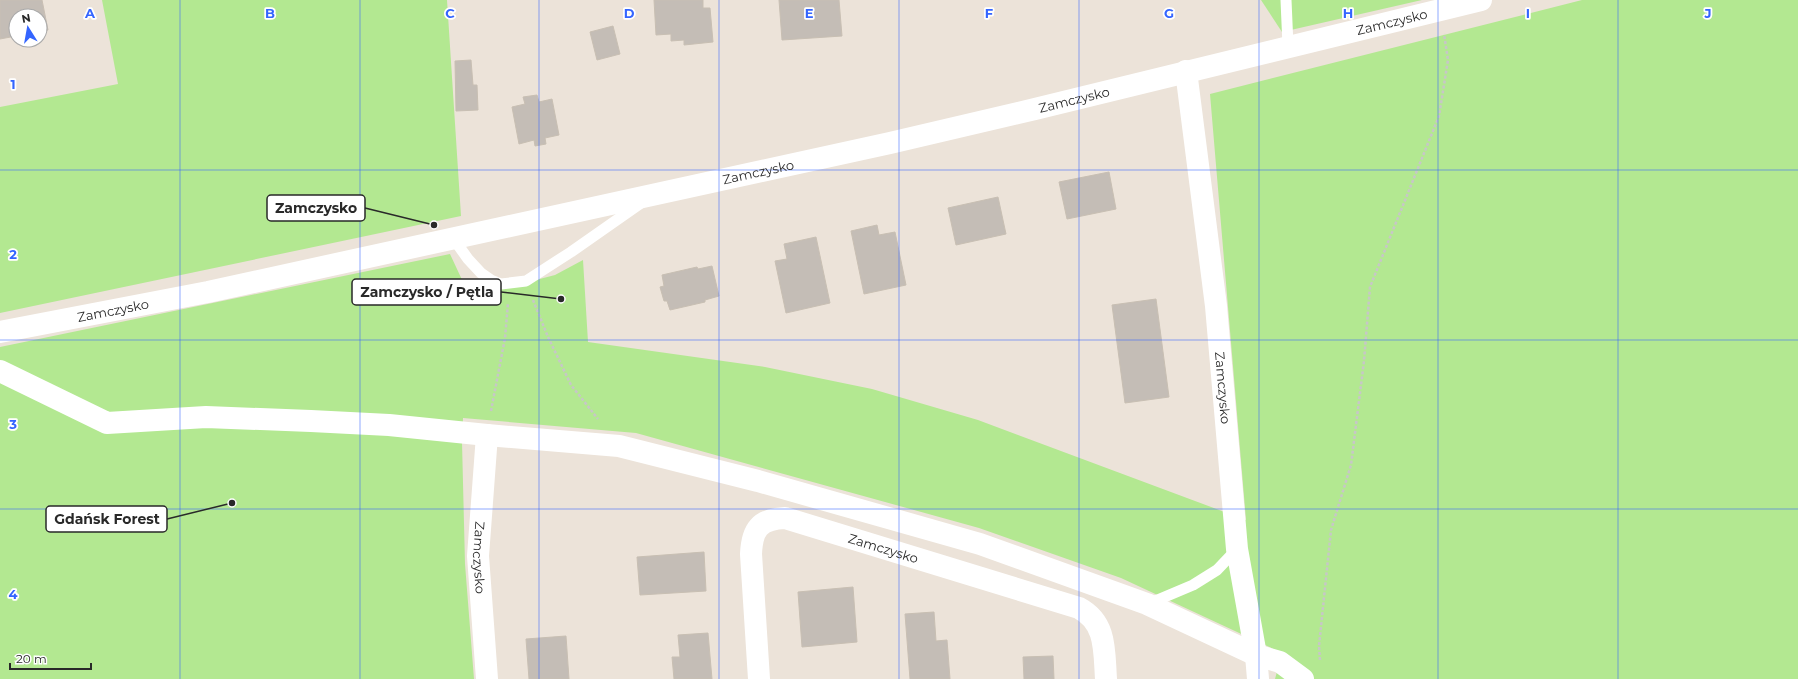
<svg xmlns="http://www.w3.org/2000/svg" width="1798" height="679" viewBox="0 0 1798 679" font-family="Montserrat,sans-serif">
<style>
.green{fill:#b3e891}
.building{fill:#c4bdb6;stroke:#c8bfb3}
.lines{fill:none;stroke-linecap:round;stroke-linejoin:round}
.path{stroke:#c7c7c7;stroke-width:2.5;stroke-dasharray:3 2;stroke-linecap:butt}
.lane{stroke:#fff;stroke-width:11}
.street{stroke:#fff;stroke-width:22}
.secondary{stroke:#fff;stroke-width:22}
.grid{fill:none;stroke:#3465ff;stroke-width:1;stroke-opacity:0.55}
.labels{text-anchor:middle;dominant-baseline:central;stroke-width:3.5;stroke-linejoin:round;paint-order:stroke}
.street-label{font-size:13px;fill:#292929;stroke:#fff}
.grid-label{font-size:13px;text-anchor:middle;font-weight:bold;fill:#3465ff;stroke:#fff;stroke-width:3.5;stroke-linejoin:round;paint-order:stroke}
.leader{fill:none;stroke:#292929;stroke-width:1.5}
.callout-dot{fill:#292929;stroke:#fff;stroke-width:1.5}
.callout{fill:#fff;stroke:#292929;stroke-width:1.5}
.callout-label{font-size:14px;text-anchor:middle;font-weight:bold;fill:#292929}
</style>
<rect width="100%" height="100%" fill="#ece3d9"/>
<!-- green -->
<g class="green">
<path d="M102,0h345l14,216 -461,97v-206l118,-23z"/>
<path d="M1261,0h161l-140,32z"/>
<path d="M1582,0h216v679h-523l7,-26 -161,-75 -142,-50 -343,-95 -173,-15 -1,24 3,122 9,115h-474v-332l450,-93 20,43 85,-22 28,-15 5,82 177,25 107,22 106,31 268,100 -36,-426z"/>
</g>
<!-- building -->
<g class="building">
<path d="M0,0h42l6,30 -8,2v-16h-24v20l-16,3z"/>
<path d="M654,0h49v8h7l3,34 -29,3v-5l-13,1v-7l-15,1z"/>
<path d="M779,0h60l3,36 -60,4z"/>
<path d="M613,26l7,28 -23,6 -7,-28z"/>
<path d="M471,60l2,25h4l1,25 -22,1 -1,-50z"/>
<path d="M537,95l2,7 13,-3 7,36 -14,3 1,6 -11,2 -1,-6 -15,4 -7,-37 13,-3 -2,-7z"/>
<path d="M1109,172l7,37 -49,10 -8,-37z"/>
<path d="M998,197l8,37 -50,11 -8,-37z"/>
<path d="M877,225l2,10 16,-3 11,53 -42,9 -13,-63z"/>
<path d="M816,237l14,66 -44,10 -11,-52 12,-2 -3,-15z"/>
<path d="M712,266l7,30 -14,4v2l-35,8 -3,-9h-3l-4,-14 4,-1 -2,-11 35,-8 1,2z"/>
<path d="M1156,299l13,98 -44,6 -13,-98z"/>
<path d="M704,552l2,39 -66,4 -3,-38z"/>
<path d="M853,587l4,55 -55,5 -4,-55z"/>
<path d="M934,612l2,29 11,-1 3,39h-40l-5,-65z"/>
<path d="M708,633l4,46h-38l-2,-22h8l-2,-22z"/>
<path d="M566,636l3,43h-40l-3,-40z"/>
<path d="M1053,656l1,23h-30l-1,-22z"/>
</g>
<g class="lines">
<!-- path -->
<g class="path">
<path d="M533,300l15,37 23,48 27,34"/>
<path d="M491,411l14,-73 3,-35"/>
<path d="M1320,660l-1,-14 12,-116 20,-65 13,-104 6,-74 69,-171 9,-56 -4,-26"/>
</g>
<!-- lane -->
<g class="lane">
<path d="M1286,0l2,46"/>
<path d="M453,238l15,21 13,14 10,7 10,4 25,-3 45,-29 70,-49"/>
<path d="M1148,604l45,-19 24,-15 20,-21"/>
</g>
<!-- street -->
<g class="street">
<path id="s1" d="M1186,71l30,235 21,243 19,106 2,24"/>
<path d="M0,371l107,52 99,-6 105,4 78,4 98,10 132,11 139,35 222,63 167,60 109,51 24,7 23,17"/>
<path id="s2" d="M487,435l-9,121 9,123"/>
<path id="s3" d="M759,679l-8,-125c1,-24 8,-35 34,-36l294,90c28,15 25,43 27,71"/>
</g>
<!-- secondary -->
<path class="secondary" id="s4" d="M0,332l208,-40 682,-149 145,-34 446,-109"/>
</g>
<!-- grid -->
<path class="grid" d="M180,0v679M360,0v679M539,0v679M719,0v679M899,0v679M1079,0v679M1259,0v679M1438,0v679M1618,0v679M0,170h1798M0,340h1798M0,509h1798"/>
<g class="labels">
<!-- street labels -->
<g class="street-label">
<text stroke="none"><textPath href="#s4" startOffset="1426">Zamczysko</textPath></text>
<text stroke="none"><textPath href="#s4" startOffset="1099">Zamczysko</textPath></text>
<text stroke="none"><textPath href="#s4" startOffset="775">Zamczysko</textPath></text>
<text stroke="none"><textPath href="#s4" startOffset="115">Zamczysko</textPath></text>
<text stroke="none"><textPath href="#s1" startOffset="319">Zamczysko</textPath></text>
<text stroke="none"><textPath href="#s3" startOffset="285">Zamczysko</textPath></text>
<text stroke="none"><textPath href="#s2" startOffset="123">Zamczysko</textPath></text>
</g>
</g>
<g class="grid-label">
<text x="90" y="18">A</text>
<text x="270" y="18">B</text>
<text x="450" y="18">C</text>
<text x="629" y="18">D</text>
<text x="809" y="18">E</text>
<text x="989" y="18">F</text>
<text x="1169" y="18">G</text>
<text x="1348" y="18">H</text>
<text x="1528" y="18">I</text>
<text x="1708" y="18">J</text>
<text x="13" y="89">1</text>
<text x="13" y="259">2</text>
<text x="13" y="429">3</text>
<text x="13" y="599">4</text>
</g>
<!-- callouts -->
<path class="leader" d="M434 225L365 208M561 299L501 292M232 503L167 519"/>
<g class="callout-dot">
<circle cx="434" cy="225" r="4"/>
<circle cx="561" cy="299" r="4"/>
<circle cx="232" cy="503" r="4"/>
</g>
<g class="callout">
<rect x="267" y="195" width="98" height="26" rx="4"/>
<rect x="352" y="279" width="149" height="26" rx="4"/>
<rect x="46" y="506" width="121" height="26" rx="4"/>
</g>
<g class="callout-label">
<text x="316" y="213">Zamczysko</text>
<text x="427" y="297">Zamczysko / Pętla</text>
<text x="107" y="524">Gdańsk Forest</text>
</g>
<!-- north arrow -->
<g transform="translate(28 28) rotate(349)"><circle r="19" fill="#ffffff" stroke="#a9a9a9"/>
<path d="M0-3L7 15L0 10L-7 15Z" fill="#3465ff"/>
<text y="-6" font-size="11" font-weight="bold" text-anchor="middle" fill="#292929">N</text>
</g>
<!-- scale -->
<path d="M10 663v6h81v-6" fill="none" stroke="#292929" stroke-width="2"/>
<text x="16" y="663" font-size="12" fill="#292929" stroke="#ffffff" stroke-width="3" paint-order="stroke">20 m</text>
</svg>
